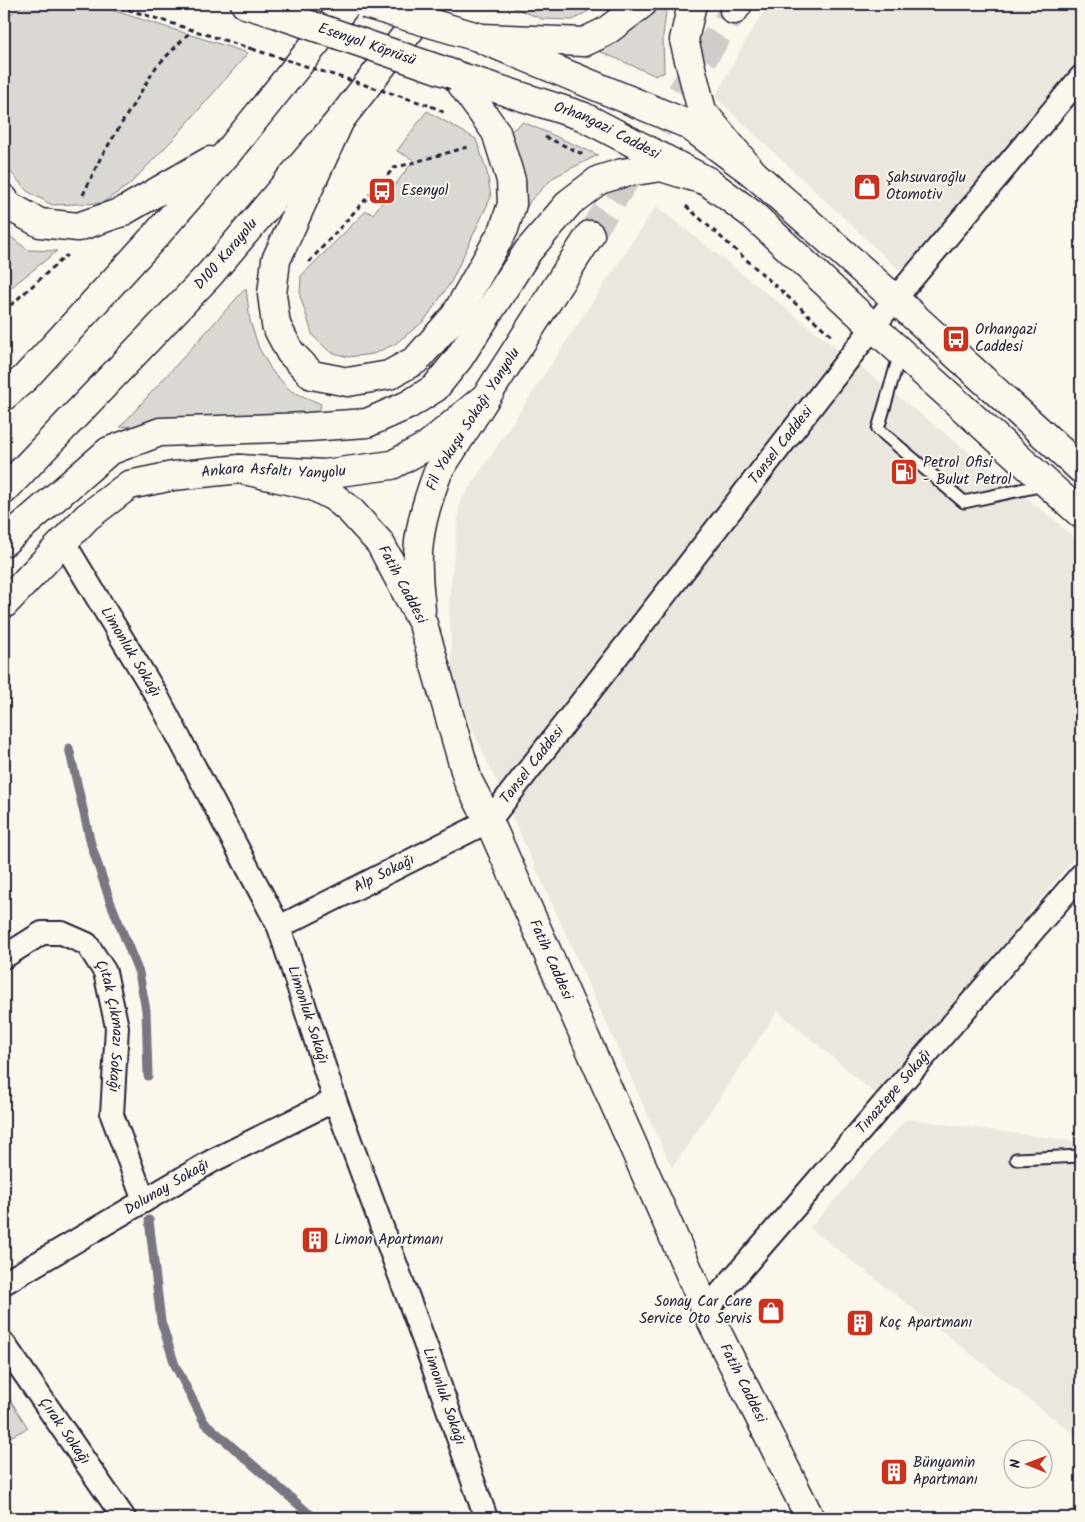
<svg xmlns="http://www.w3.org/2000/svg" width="1085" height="1522" viewBox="0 0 1085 1522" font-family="Kalam,sans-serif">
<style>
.built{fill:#ebe7df}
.green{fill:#dbd8d3;stroke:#7e7d87}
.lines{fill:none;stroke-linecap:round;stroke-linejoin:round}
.stream{stroke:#787681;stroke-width:9}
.secondary-tunnel{stroke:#d0ccc9;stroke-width:28;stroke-dasharray:28 14;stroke-linecap:butt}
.service-casing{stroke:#22223b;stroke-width:15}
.minor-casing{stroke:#22223b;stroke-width:26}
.secondary-casing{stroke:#22223b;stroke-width:31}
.trunk-casing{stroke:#22223b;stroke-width:31}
.path{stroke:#22223b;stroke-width:3;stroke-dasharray:5 4;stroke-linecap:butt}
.service{stroke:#fbf7ec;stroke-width:11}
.minor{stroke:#fbf7ec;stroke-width:22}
.secondary{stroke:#fbf7ec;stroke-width:28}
.trunk{stroke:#fbf7ec;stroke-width:28}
.secondary-bridge-casing{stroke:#22223b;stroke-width:31;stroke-linecap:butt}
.path-bridge{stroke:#22223b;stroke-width:3;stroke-dasharray:5 4;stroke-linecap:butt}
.secondary-bridge{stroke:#fbf7ec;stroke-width:28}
.labels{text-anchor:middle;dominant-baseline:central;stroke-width:4;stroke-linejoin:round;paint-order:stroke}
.street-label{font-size:15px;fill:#22223b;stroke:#fbf7ec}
.poi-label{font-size:15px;fill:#22223b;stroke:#fbf7ec;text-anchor:start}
</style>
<rect width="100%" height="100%" fill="#fbf7ec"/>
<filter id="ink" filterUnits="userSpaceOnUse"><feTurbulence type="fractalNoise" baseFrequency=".02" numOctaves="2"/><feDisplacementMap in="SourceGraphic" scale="10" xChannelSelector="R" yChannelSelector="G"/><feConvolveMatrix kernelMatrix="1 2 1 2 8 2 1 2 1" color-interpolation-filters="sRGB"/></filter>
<g filter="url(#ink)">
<!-- built -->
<g class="built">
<path d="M769,4h312v77l-166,204 -200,-188 34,-62z"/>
<path d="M656,206l395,311 30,27v306l-203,246 -100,-85 -106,157 -219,-482 -4,-85 11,-99z"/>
<path d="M906,1119l175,23v298l-271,-212z"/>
</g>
<!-- green -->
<g class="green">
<path d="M33,4h60l155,49 -71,82 -48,50 -27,18 -50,2 -25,-14 -23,-27v-145l19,-14z"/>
<path d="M508,4h92l-27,16 -31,-1 -35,-14z"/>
<path d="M656,4h11l-4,32 1,37 -10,2 -62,-27 59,-36z"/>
<path d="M427,111l49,28 11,33 4,25 -40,85 -27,39 -29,23 -22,10 -25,3 -18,-5 -17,-16 -13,-40 1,-20 65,-65 7,3 41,-54 -17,-9z"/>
<path d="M523,122l75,33 -44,22 -24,24 -12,24 3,-42 -2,-23 -12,-26z"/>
<path d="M4,232l24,18 29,1 -53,42z"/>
<path d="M246,288l4,33 9,27 13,23 19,20 30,13 -2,9 -199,14z"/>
<path d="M4,1390l24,38 -24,12z"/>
</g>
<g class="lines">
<!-- stream -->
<g class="stream">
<path d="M69,748l22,96 19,57 29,72 7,37 2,66"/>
<path d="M149,1220l12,101 14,44 29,57 103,90 9,6"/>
</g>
<!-- secondary-tunnel -->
<path class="secondary-tunnel" d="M590,235l144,-225"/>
<!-- service casing -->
<g class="service-casing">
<g id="service">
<path d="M900,353l-22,76 86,73 80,-17"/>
<path d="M1016,1159l65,-3"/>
</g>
</g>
<!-- minor casing -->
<g class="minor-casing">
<g id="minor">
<path id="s1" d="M63,541l95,157 121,229 56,173 92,249 59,169"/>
<path id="s2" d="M279,927l210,-106 406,-522 186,-222"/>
<path id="s3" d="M4,957l38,-24h20l25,11 18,28 12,55 -5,88 32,86"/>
<path id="s4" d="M4,1283l208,-122 123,-61"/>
<path id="s5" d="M706,1310l375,-435"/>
<path id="s6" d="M4,1344l120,174"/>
</g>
</g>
<!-- secondary casing -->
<g class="secondary-casing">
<g id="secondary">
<path d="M245,4l33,10"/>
<path d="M734,10l4,-6"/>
<path d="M482,39l205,85 66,49 142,126 186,170"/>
<path id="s7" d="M455,75l127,41 125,65 46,34 120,112 208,187"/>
<path id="s8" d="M240,469l73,17 21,11 16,13 30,33 43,81 45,157 21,40 217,489 104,208"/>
<path id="s9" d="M4,604l83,-87 42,-32 44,-9 67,-7 84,5 68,-9 35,-19 56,-47"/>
<path id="s10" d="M421,610c-1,-13 -3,-26 -3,-39 -2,-34 8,-67 20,-99l152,-237"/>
</g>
</g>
<!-- trunk casing -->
<g class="trunk-casing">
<g id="trunk">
<path d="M692,4l-8,36 18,71 51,62"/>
<path d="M481,38l103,4 21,-10 37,-28"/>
<path d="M340,120l-64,140 -4,34 4,31 14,27 22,23 36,7 41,-7 27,-15 39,-44 49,-87 8,-25 -1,-24 -15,-48 -41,-57"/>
<path d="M4,199l3,6 33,18 38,4 44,-15 88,-51"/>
<path d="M4,396l21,-18 132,-144 72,-83 118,-147"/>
<path id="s11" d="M4,490l206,-216 130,-154 90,-116"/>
<path d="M4,542l105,-91 51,-19 148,-5 59,-4 41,-18 27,-17 24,-30 69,-107 42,-49 29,-22 23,-7 39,-6 46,14"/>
</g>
</g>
<!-- path -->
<g class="path">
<path d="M111,4l141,45"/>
<path d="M484,4l14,4"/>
<path d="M431,106l14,7"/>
<path d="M545,137l40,18"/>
<path d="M83,195l17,-36 56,-92 37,-38"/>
<path d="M686,206l146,130"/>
<path d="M309,262l85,-94 77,-22"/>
<path d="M4,311l63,-56"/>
</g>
<!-- service -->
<use href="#service" class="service"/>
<!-- minor -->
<use href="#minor" class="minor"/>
<!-- secondary -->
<use href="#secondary" class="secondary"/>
<!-- trunk -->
<use href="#trunk" class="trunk"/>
<!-- secondary-bridge casing -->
<g class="secondary-bridge-casing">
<g id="secondary-bridge">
<path d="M365,4l116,34"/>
<path id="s12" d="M278,14l177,61"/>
</g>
</g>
<!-- path-bridge -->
<path class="path-bridge" d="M252,49l179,57"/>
<!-- secondary-bridge -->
<use href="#secondary-bridge" class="secondary-bridge"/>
</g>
</g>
<!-- icons -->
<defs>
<g id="shop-square" transform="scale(1.4375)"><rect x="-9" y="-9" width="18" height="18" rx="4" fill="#c8321e" stroke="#fbf7ec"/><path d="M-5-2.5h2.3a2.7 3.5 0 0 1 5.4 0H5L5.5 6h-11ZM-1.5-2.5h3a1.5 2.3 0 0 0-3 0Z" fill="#fff"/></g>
<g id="bus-square" transform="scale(1.4375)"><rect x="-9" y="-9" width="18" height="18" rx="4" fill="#c8321e" stroke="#fbf7ec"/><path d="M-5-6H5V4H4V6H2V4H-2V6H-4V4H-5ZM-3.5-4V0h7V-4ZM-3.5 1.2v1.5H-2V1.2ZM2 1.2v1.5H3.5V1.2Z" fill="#fff"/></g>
<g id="fuel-square" transform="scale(1.4375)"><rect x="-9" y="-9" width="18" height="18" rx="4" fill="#c8321e" stroke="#fbf7ec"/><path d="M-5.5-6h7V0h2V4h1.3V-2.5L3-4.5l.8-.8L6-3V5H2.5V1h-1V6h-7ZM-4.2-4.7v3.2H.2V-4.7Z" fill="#fff"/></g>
<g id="building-square" transform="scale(1.4375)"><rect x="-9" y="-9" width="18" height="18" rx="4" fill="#c8321e" stroke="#fbf7ec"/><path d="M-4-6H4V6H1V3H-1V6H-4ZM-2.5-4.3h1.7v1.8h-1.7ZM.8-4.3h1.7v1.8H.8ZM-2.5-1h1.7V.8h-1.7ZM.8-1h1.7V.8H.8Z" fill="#fff"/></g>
</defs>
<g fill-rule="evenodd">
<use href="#shop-square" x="867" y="187"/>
<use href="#bus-square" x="382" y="191"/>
<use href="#bus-square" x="956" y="339"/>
<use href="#fuel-square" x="904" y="472"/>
<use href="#building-square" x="315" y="1240"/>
<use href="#shop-square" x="771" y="1311"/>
<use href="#building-square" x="860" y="1323"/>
<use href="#building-square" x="894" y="1472"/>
</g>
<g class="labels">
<!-- street labels -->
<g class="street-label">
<text stroke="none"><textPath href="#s12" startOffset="94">Esenyol Köprüsü</textPath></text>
<text stroke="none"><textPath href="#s7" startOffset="162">Orhangazi Caddesi</textPath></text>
<text stroke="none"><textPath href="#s11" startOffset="324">D100 Karayolu</textPath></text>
<text stroke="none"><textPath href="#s10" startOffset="204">Fil Yokuşu Sokağı Yanyolu</textPath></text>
<text stroke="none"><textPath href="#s2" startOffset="711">Tansel Caddesi</textPath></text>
<text stroke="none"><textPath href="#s9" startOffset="319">Ankara Asfaltı Yanyolu</textPath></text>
<text stroke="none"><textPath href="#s8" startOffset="211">Fatih Caddesi</textPath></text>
<text stroke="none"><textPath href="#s1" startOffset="130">Limonluk Sokağı</textPath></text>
<text stroke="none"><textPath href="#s2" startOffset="306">Tansel Caddesi</textPath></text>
<text stroke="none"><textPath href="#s2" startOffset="118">Alp Sokağı</textPath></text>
<text stroke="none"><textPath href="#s8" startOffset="616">Fatih Caddesi</textPath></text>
<text stroke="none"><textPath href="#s1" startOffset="535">Limonluk Sokağı</textPath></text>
<text stroke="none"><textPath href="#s3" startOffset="180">Çıtak Çıkmazı Sokağı</textPath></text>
<text stroke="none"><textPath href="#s5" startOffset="288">Tınaztepe Sokağı</textPath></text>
<text stroke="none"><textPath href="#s4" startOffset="189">Dolunay Sokağı</textPath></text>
<text stroke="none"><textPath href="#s8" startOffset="1081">Fatih Caddesi</textPath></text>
<text stroke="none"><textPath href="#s1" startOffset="940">Limonluk Sokağı</textPath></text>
<text stroke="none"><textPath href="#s6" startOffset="106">Çırak Sokağı</textPath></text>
</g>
<!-- poi labels -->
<g class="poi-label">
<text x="886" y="178">Şahsuvaroğlu<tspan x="886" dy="17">Otomotiv</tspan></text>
<text x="401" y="191">Esenyol</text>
<text x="975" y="330">Orhangazi<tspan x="975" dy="17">Caddesi</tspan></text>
<text x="923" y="463">Petrol Ofisi<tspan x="923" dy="17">- Bulut Petrol</tspan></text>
<text x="334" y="1240">Limon Apartmanı</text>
<text x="752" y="1302" text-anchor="end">Sonay Car Care<tspan x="752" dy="17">Service Oto Servis</tspan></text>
<text x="879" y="1323">Koç Apartmanı</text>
<text x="913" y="1463">Bünyamin<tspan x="913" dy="17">Apartmanı</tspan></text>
</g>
</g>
<!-- margin -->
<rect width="1085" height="1522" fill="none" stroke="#fbf7ec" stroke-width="20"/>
<rect x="10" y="10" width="1065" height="1502" fill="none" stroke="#22223b" stroke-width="2" filter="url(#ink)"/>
<!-- north arrow -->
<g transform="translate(1028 1464) rotate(271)"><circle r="24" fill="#fbf7ec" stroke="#a4a2a5"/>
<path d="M0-4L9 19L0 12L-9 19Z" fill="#c8321e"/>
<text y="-8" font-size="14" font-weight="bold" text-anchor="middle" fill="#22223b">N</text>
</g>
</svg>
